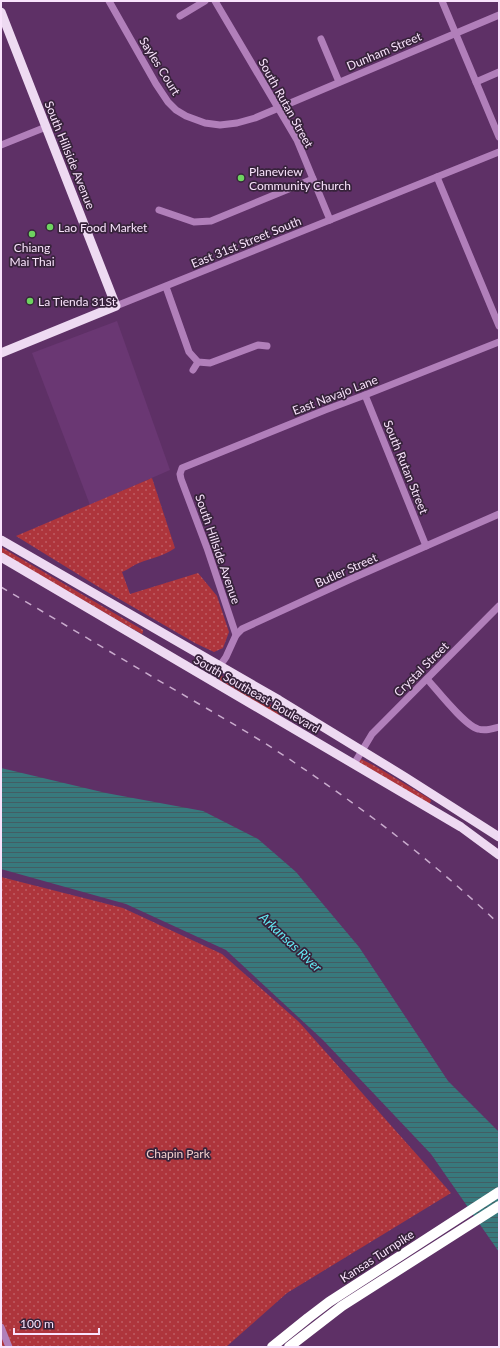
<svg xmlns="http://www.w3.org/2000/svg" width="500" height="1348" viewBox="0 0 500 1348" font-family="Lato,sans-serif">
<style>
.built{fill:#6a3773}
.grass{fill:url(#grass-dots)}
.water{fill:url(#water-rules)}
.lines{fill:none;stroke-linecap:round;stroke-linejoin:round}
.minor{stroke:#b17fba;stroke-width:7}
.major{stroke:#eedaf2;stroke-width:9}
.highway{stroke:#fff;stroke-width:10}
.rail{stroke:#c9abcd;stroke-width:1.5;stroke-dasharray:7 7;stroke-linecap:butt}
.poi-dot{fill:#6ed360;stroke:#37233b;stroke-width:1.5}
.labels{text-anchor:middle;dominant-baseline:central;stroke-width:3.5;stroke-linejoin:round;paint-order:stroke}
.street-label{font-size:12px;fill:#f9e3fc;stroke:#37233b}
.poi-label{font-size:12px;fill:#f9e3fc;stroke:#37233b;text-anchor:start}
.park-label{font-size:12px;fill:#f2cfcd;stroke:#37233b}
.water-label{font-size:13px;font-style:italic;fill:#63eaf3;stroke:#37233b}
</style>
<defs>
<pattern id="grass-dots" width="8" height="8" patternUnits="userSpaceOnUse"><rect width="8" height="8" fill="#ae353c"/><path d="M2 2h.1M6 6h.1" fill="none" stroke="#be5c63" stroke-width="1.8" stroke-linecap="round"/></pattern>
<pattern id="water-rules" width="6" height="5" patternUnits="userSpaceOnUse"><rect width="6" height="5" fill="#38797d"/><path d="M0 2.5h6" fill="none" stroke="#425e64"/></pattern>
</defs>
<rect width="100%" height="100%" fill="#5e3066"/>
<!-- built -->
<path class="built" d="M117,321l53,149 -80,35 -58,-152z"/>
<!-- grass -->
<g class="grass">
<path d="M152,478l23,70c-11,8 -24,10 -36,15 -6,2 -11,7 -17,9l8,22 68,-21 19,23 12,36 -6,16 -9,4 -19,-9 -98,-57 -81,-50z"/>
<path d="M1,547l142,83v2l-1,2 -9,-5 -132,-76z"/>
<path d="M220,675l61,36 1,3 -4,1 -58,-35 -1,-2z"/>
<path d="M361,759l14,7 55,33 1,2 -1,2h-2l-68,-40 -1,-2z"/>
<path d="M1,877l122,31 99,46 77,68 152,171 -164,100 -61,54h-225z"/>
</g>
<!-- water -->
<path class="water" d="M1,768l105,25 97,18 55,28 38,33 63,75 89,134 51,51v120l-68,-98 -108,-114 -97,-90 -100,-46 -125,-35z"/>
<g class="lines">
<!-- minor -->
<g class="minor">
<path d="M109,1l47,83 12,18 8,8 10,6 19,7 15,2 17,-2 18,-5 244,-103"/>
<path d="M215,1l82,139 33,80"/>
<path d="M442,1l57,136"/>
<path d="M180,16l25,-15"/>
<path d="M321,39l18,43"/>
<path d="M476,82l23,-10"/>
<path d="M1,145l45,-18"/>
<path d="M437,177l62,149"/>
<path d="M159,210l35,12 17,-1 102,-42"/>
<path d="M166,287l23,65 9,10 12,1 48,-18 9,1"/>
<path d="M116,306l383,-154"/>
<path d="M193,370l5,-8"/>
<path d="M365,395l61,151"/>
<path d="M236,635l-29,-87 -26,-69 -1,-5 2,-6 143,-58 40,-15 134,-53"/>
<path d="M427,679c10,11 38,47 51,50 7,2 14,0 21,-2"/>
<path d="M210,680l16,-23 10,-22 6,-6 111,-51 146,-64"/>
<path d="M354,764l18,-30 127,-128"/>
<path d="M1,1327l8,20"/>
</g>
<!-- major -->
<g class="major">
<path d="M1,12l115,294 -115,47"/>
<path d="M1,540l278,160 126,77 94,60"/>
<path d="M1,557l460,270 38,28"/>
</g>
<!-- highway -->
<g class="highway">
<path d="M272,1347l36,-29 21,-16 170,-110"/>
<path d="M289,1347l53,-41 157,-100"/>
</g>
<!-- rail -->
<path class="rail" d="M1,587c56,33 111,66 167,99 43,25 86,49 127,77 72,48 141,101 204,161"/>
</g>
<!-- markers -->
<g class="poi-dot">
<circle cx="241" cy="178" r="4"/>
<circle cx="50" cy="227" r="4"/>
<circle cx="32" cy="234" r="4"/>
<circle cx="30" cy="301" r="4"/>
</g>
<g class="labels">
<!-- street labels -->
<g class="street-label">
<text transform="translate(384 51) rotate(-23)">Dunham Street</text>
<text transform="translate(160 66) rotate(58)">Sayles Court</text>
<text transform="translate(286 103) rotate(61)">South Rutan Street</text>
<text transform="translate(70 155) rotate(68)">South Hillside Avenue</text>
<text transform="translate(246 242) rotate(-22)">East 31st Street South</text>
<text transform="translate(335 395) rotate(-21)">East Navajo Lane</text>
<text transform="translate(406 467) rotate(68)">South Rutan Street</text>
<text transform="translate(218 549) rotate(71)">South Hillside Avenue</text>
<text transform="translate(346 570) rotate(-24)">Butler Street</text>
<text transform="translate(421 669) rotate(-45)">Crystal Street</text>
<text transform="translate(257 694) rotate(30)">South Southeast Boulevard</text>
<text transform="translate(377 1256) rotate(-33)">Kansas Turnpike</text>
</g>
<!-- poi labels -->
<g class="poi-label">
<text x="249" y="171">Planeview<tspan x="249" dy="14">Community Church</tspan></text>
<text x="58" y="227">Lao Food Market</text>
<text x="32" y="247" text-anchor="middle">Chiang<tspan x="32" dy="14">Mai Thai</tspan></text>
<text x="38" y="301">La Tienda 31St</text>
</g>
<!-- park labels -->
<g class="park-label">
<text x="178" y="1153">Chapin Park</text>
</g>
<!-- water labels -->
<g class="water-label">
<text transform="translate(291 942) rotate(43)">Arkansas River</text>
</g>
</g>
<!-- border -->
<rect width="500" height="1348" fill="none" stroke="#f9e3fc" stroke-width="4"/>
<!-- scale -->
<path d="M14 1328v6h85v-6" fill="none" stroke="#f9e3fc" stroke-width="2"/>
<text x="20" y="1328" font-size="12" fill="#f9e3fc" stroke="#37233b" stroke-width="3" paint-order="stroke">100 m</text>
</svg>
